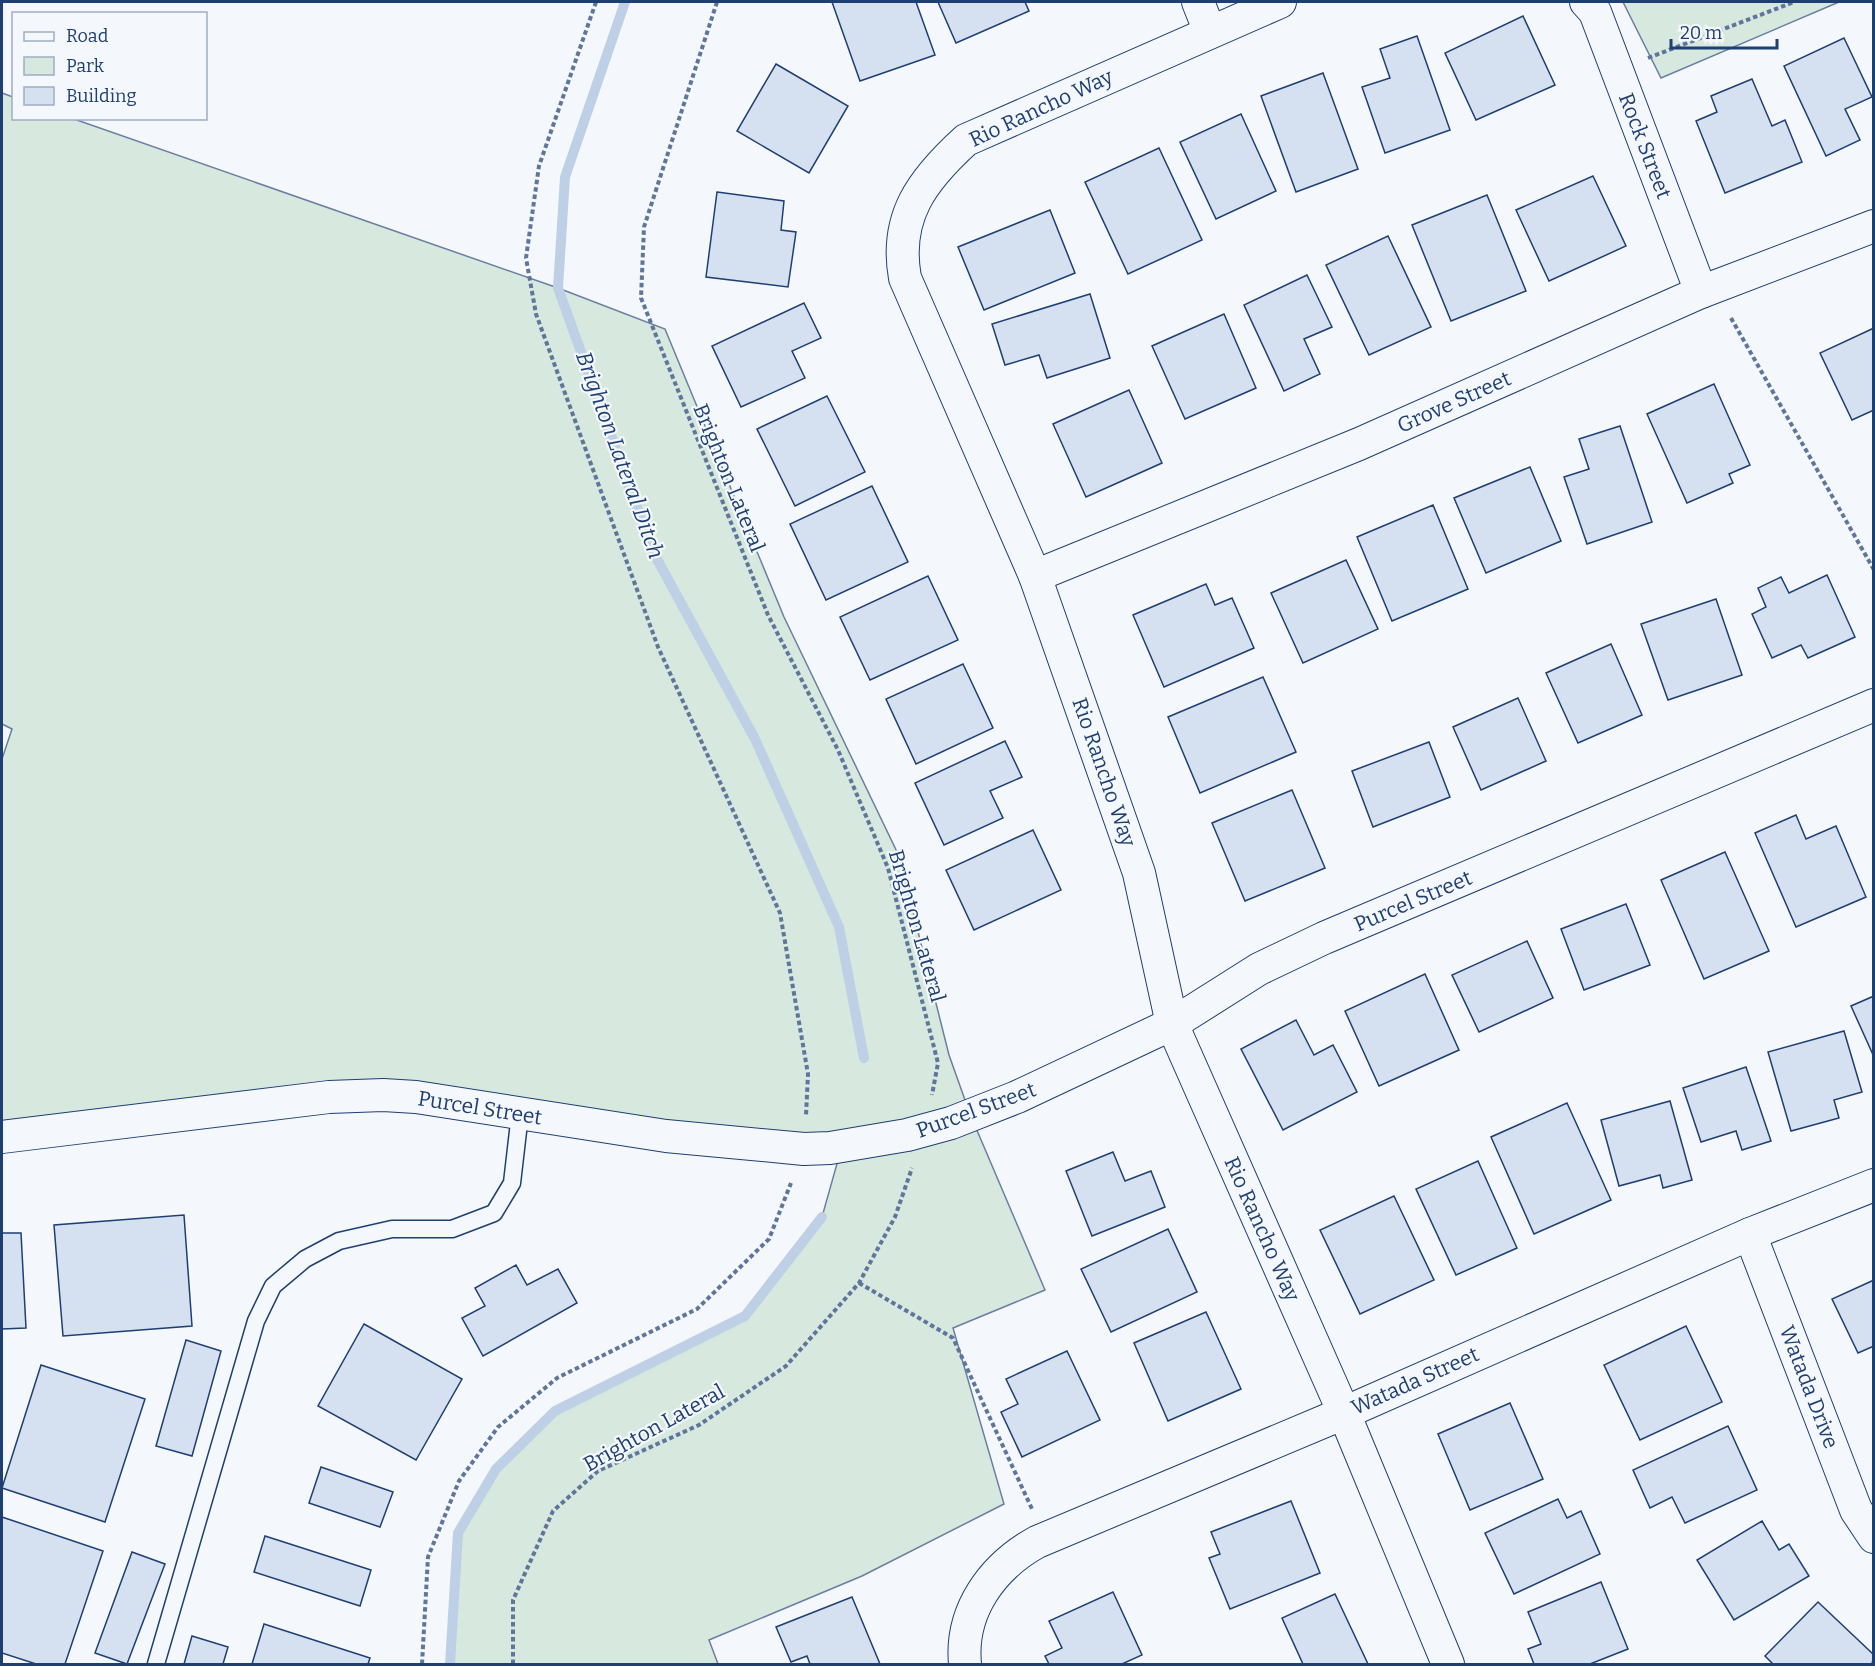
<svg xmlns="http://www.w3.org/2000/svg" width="1875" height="1666" viewBox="0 0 1875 1666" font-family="Bitter,serif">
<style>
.green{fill:#d7e8df;stroke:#687fa3;stroke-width:1.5}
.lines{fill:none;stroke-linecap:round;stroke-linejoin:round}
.stream{stroke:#bed0e5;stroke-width:10}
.building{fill:#d5e0f0;stroke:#1d3f73;stroke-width:1.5}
.lane-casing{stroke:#1d3f73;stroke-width:19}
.street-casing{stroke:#1d3f73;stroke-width:34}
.path{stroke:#5e769c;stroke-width:4;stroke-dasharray:4.5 3;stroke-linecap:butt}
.lane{stroke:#f4f7fb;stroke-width:16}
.street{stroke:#f4f7fb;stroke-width:32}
.labels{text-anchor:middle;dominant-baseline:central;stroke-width:4.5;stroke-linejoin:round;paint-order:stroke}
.street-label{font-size:21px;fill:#1d3f73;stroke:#f4f7fb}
.water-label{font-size:22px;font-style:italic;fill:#1d3f73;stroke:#f4f7fb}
</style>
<rect width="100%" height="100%" fill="#f4f7fb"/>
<!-- green -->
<g class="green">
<path d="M1623,2h216l-178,76z"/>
<path d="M2,93l11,4 1,21 60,1 484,169 107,41 119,288 115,239 50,199 21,59 75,176 -92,38 51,176 -142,72 -153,64 9,24h-268l8,-131 38,-64 59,-58 190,-95 77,-99 20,-71 -426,-49 -414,40v-378l10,-30 -10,-5z"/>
</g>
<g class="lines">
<!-- stream -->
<g class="stream">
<path d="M625,2l-60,175 -7,111 94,262 103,189 84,188 25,131"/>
<path d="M450,1664l8,-131 38,-64 59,-58 190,-95 77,-99"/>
</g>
</g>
<!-- building -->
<g class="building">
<path d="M832,2h84l19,53 -75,26z"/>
<path d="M938,2h87l4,9 -73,32z"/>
<path d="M1523,16l32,69 -79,35 -31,-67z"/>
<path d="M1417,36l33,94 -65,23 -23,-66 28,-9 -10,-29z"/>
<path d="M1844,38l28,59 -27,12 15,31 -34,16 -42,-90z"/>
<path d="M776,64l72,42 -39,67 -72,-42z"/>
<path d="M1323,73l35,96 -62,23 -35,-96z"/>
<path d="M1752,79l20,47 13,-6 17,42 -77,31 -29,-72 21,-9 -6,-16z"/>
<path d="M1241,114l35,77 -60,28 -36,-77z"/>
<path d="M1159,148l43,92 -74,34 -43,-92z"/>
<path d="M1593,176l33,70 -77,35 -33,-71z"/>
<path d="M717,192l67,9 -3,29 15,2 -8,55 -82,-10z"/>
<path d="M1487,195l39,96 -75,30 -39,-96z"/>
<path d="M1050,210l25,63 -91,37 -26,-63z"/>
<path d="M1388,236l43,91 -62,28 -43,-90z"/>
<path d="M1307,275l25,52 -28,12 16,35 -36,17 -40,-86z"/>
<path d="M1090,294l20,64 -63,20 -8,-23 -34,10 -13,-41z"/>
<path d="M804,303l17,35 -29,13 13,27 -64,29 -29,-61z"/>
<path d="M1224,314l32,74 -71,31 -33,-73z"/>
<path d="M1874,328v82l-22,10 -32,-67z"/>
<path d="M1714,384l36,81 -21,9 4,9 -46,20 -40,-89z"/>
<path d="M1129,390l33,73 -76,34 -33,-73z"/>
<path d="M827,396l38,76 -70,34 -38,-77z"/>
<path d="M1620,426l32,96 -65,22 -23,-67 25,-8 -10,-30z"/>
<path d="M1530,467l31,74 -75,32 -32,-75z"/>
<path d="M872,486l36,76 -82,38 -36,-76z"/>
<path d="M1433,505l35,84 -76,32 -35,-84z"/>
<path d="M1346,560l32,69 -75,34 -32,-70z"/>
<path d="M1827,575l28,62 -47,21 -7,-13 -29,13 -20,-44 14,-7 -8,-19 23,-11 8,16z"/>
<path d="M928,576l30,64 -88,40 -30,-63z"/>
<path d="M1206,584l9,21 17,-7 22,50 -90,39 -31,-72z"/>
<path d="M1716,599l26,76 -74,25 -27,-76z"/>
<path d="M1611,644l31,71 -64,28 -32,-70z"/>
<path d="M963,664l30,64 -77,36 -30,-65z"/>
<path d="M1263,677l33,75 -96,41 -32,-76z"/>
<path d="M1518,698l28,63 -65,29 -28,-63z"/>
<path d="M1005,741l17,36 -32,14 13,27 -59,27 -29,-62z"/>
<path d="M1429,742l21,55 -77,30 -21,-56z"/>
<path d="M1292,790l33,78 -80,33 -33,-78z"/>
<path d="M1796,815l10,24 30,-13 30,71 -70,30 -41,-94z"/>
<path d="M1033,830l28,60 -87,40 -28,-60z"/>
<path d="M1725,852l44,99 -65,28 -43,-99z"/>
<path d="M1626,904l24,61 -66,25 -23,-61z"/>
<path d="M1527,941l26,57 -74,34 -27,-57z"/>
<path d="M1425,974l34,76 -80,36 -34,-75z"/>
<path d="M1874,996v61l-23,-51z"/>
<path d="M1296,1020l18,35 19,-10 24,47 -74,38 -42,-81z"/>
<path d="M1844,1031l18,61 -28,8 5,18 -48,13 -23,-79z"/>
<path d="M1746,1067l25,74 -29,9 -6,-19 -35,11 -18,-54z"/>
<path d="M1670,1101l22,79 -29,8 -3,-13 -41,11 -18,-66z"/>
<path d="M1567,1103l44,97 -77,34 -43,-97z"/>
<path d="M1113,1152l12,29 26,-10 14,36 -73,29 -26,-65z"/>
<path d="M1478,1161l39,87 -61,27 -40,-86z"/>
<path d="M1394,1196l40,84 -74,34 -40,-84z"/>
<path d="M184,1215l8,111 -129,10 -9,-111z"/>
<path d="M1168,1229l29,63 -86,40 -30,-63z"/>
<path d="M2,1233h19l5,95 -24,1z"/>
<path d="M516,1265l11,20 31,-16 19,34 -94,53 -21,-38 23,-12 -10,-18z"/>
<path d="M1874,1280v66l-16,7 -26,-54z"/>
<path d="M1206,1312l35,77 -73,32 -34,-78z"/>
<path d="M364,1324l98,55 -46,81 -98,-54z"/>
<path d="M1686,1326l36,76 -82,38 -36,-75z"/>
<path d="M186,1340l35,11 -29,105 -36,-10z"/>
<path d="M1067,1351l33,69 -78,37 -21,-45 17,-8 -12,-25z"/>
<path d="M41,1365l104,34 -40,123 -103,-34z"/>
<path d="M1510,1403l33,76 -73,31 -32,-76z"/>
<path d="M1728,1426l29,64 -72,33 -13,-26 -22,11 -17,-38z"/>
<path d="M321,1467l72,25 -13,35 -71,-24z"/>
<path d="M1558,1499l9,19 14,-7 19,43 -86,40 -29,-61z"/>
<path d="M1291,1501l29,72 -90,36 -21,-51 11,-4 -9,-22z"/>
<path d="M2,1517l101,34 -38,113h-29l-34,-11z"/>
<path d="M1762,1521l17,29 10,-6 20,32 -75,44 -37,-60z"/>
<path d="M265,1536l106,34 -11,36 -106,-34z"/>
<path d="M132,1552l33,12 -38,100 -32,-11z"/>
<path d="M1601,1582l27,67 -38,15h-56l-6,-15 13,-5 -13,-32z"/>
<path d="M1113,1592l29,63 -20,9h-73l-4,-8 17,-8 -13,-27z"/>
<path d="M1335,1594l33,70h-65l-21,-46z"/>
<path d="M852,1597l28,67h-70l-3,-8 -16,6 -15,-35z"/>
<path d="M1818,1602l56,53 -2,9h-99l-8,-8z"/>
<path d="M264,1624l106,34 -2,6h-116z"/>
<path d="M192,1636l36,11 -5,17h-39z"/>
</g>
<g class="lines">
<!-- lane casing -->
<g class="lane-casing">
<path id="lane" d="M156,1664l100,-343 17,-35 32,-27 34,-18 53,-12h60l42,-16 18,-30 8,-69"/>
</g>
<!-- street casing -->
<g class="street-casing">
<g id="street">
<path d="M1198,2l12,30"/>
<path d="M1280,2l-314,138c-44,40 -72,77 -61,138l130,298 104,297 33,151 172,389 104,251"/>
<path d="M1586,2l9,10 106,280"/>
<path d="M1035,576l324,-132 342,-152 173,-66"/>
<path d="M2,1137l327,-40 54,-2 33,2 250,39 138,13 26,-1 77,-13 44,-12 66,-26 155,-73 87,-55 65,-31 550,-233"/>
<path d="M1750,1234l106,276 18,27"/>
<path d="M965,1664c-5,-53 27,-97 72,-122l307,-129 406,-179 124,-49"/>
</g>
</g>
<!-- path -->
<g class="path">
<path d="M596,2l-57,164 -13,92 10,56 122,333 122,266 28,161 -2,41"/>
<path d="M717,2l-73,225 -3,71 127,317 70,135 50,118 50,195 -6,32"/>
<path d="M1648,58l146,-56"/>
<path d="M1731,318l143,252"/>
<path d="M859,1283l94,55 79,171"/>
<path d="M422,1664l6,-107 31,-76 39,-54 59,-49 140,-69 72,-70 22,-56"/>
<path d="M513,1664v-64l40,-89 45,-40 101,-46 87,-59 73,-83 36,-66 17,-49"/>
</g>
<!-- lane -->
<use href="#lane" class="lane"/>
<!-- street -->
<use href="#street" class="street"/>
</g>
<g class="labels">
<!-- street labels -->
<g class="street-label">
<text transform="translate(1041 108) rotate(-25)">Rio Rancho Way</text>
<text transform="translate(1645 146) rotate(69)">Rock Street</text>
<text transform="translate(1454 402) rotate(-24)">Grove Street</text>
<text transform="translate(729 478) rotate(68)">Brighton Lateral</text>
<text transform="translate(1104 772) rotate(71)">Rio Rancho Way</text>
<text transform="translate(1413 901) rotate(-23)">Purcel Street</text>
<text transform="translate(917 926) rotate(74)">Brighton Lateral</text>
<text transform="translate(480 1108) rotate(9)">Purcel Street</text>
<text transform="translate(976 1110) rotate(-20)">Purcel Street</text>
<text transform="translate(1262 1229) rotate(66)">Rio Rancho Way</text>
<text transform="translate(1415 1381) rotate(-24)">Watada Street</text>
<text transform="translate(1809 1387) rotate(69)">Watada Drive</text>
<text transform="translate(654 1428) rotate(-29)">Brighton Lateral</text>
</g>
<!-- water labels -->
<g class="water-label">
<text transform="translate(620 455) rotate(70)">Brighton Lateral Ditch</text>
</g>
</g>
<!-- border -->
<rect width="1875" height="1666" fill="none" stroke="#1d3f73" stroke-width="6"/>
<!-- legend -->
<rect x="12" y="12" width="195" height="108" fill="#f4f7fb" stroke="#9eadc5" stroke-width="1.5"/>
<rect x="24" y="32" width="30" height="9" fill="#f4f7fb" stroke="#9eadc5" stroke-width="1.5"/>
<text x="66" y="42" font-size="18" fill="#1d3f73">Road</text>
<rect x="24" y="57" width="30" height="18" fill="#d7e8df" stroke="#9eadc5" stroke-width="1.5"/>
<text x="66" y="72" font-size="18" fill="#1d3f73">Park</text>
<rect x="24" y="87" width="30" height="18" fill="#d5e0f0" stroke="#9eadc5" stroke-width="1.5"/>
<text x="66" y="102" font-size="18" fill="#1d3f73">Building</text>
<!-- scale -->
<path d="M1671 39v9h106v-9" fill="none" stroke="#1d3f73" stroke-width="3"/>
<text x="1680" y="39" font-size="18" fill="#1d3f73" stroke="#f4f7fb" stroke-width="4.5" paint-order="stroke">20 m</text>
</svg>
